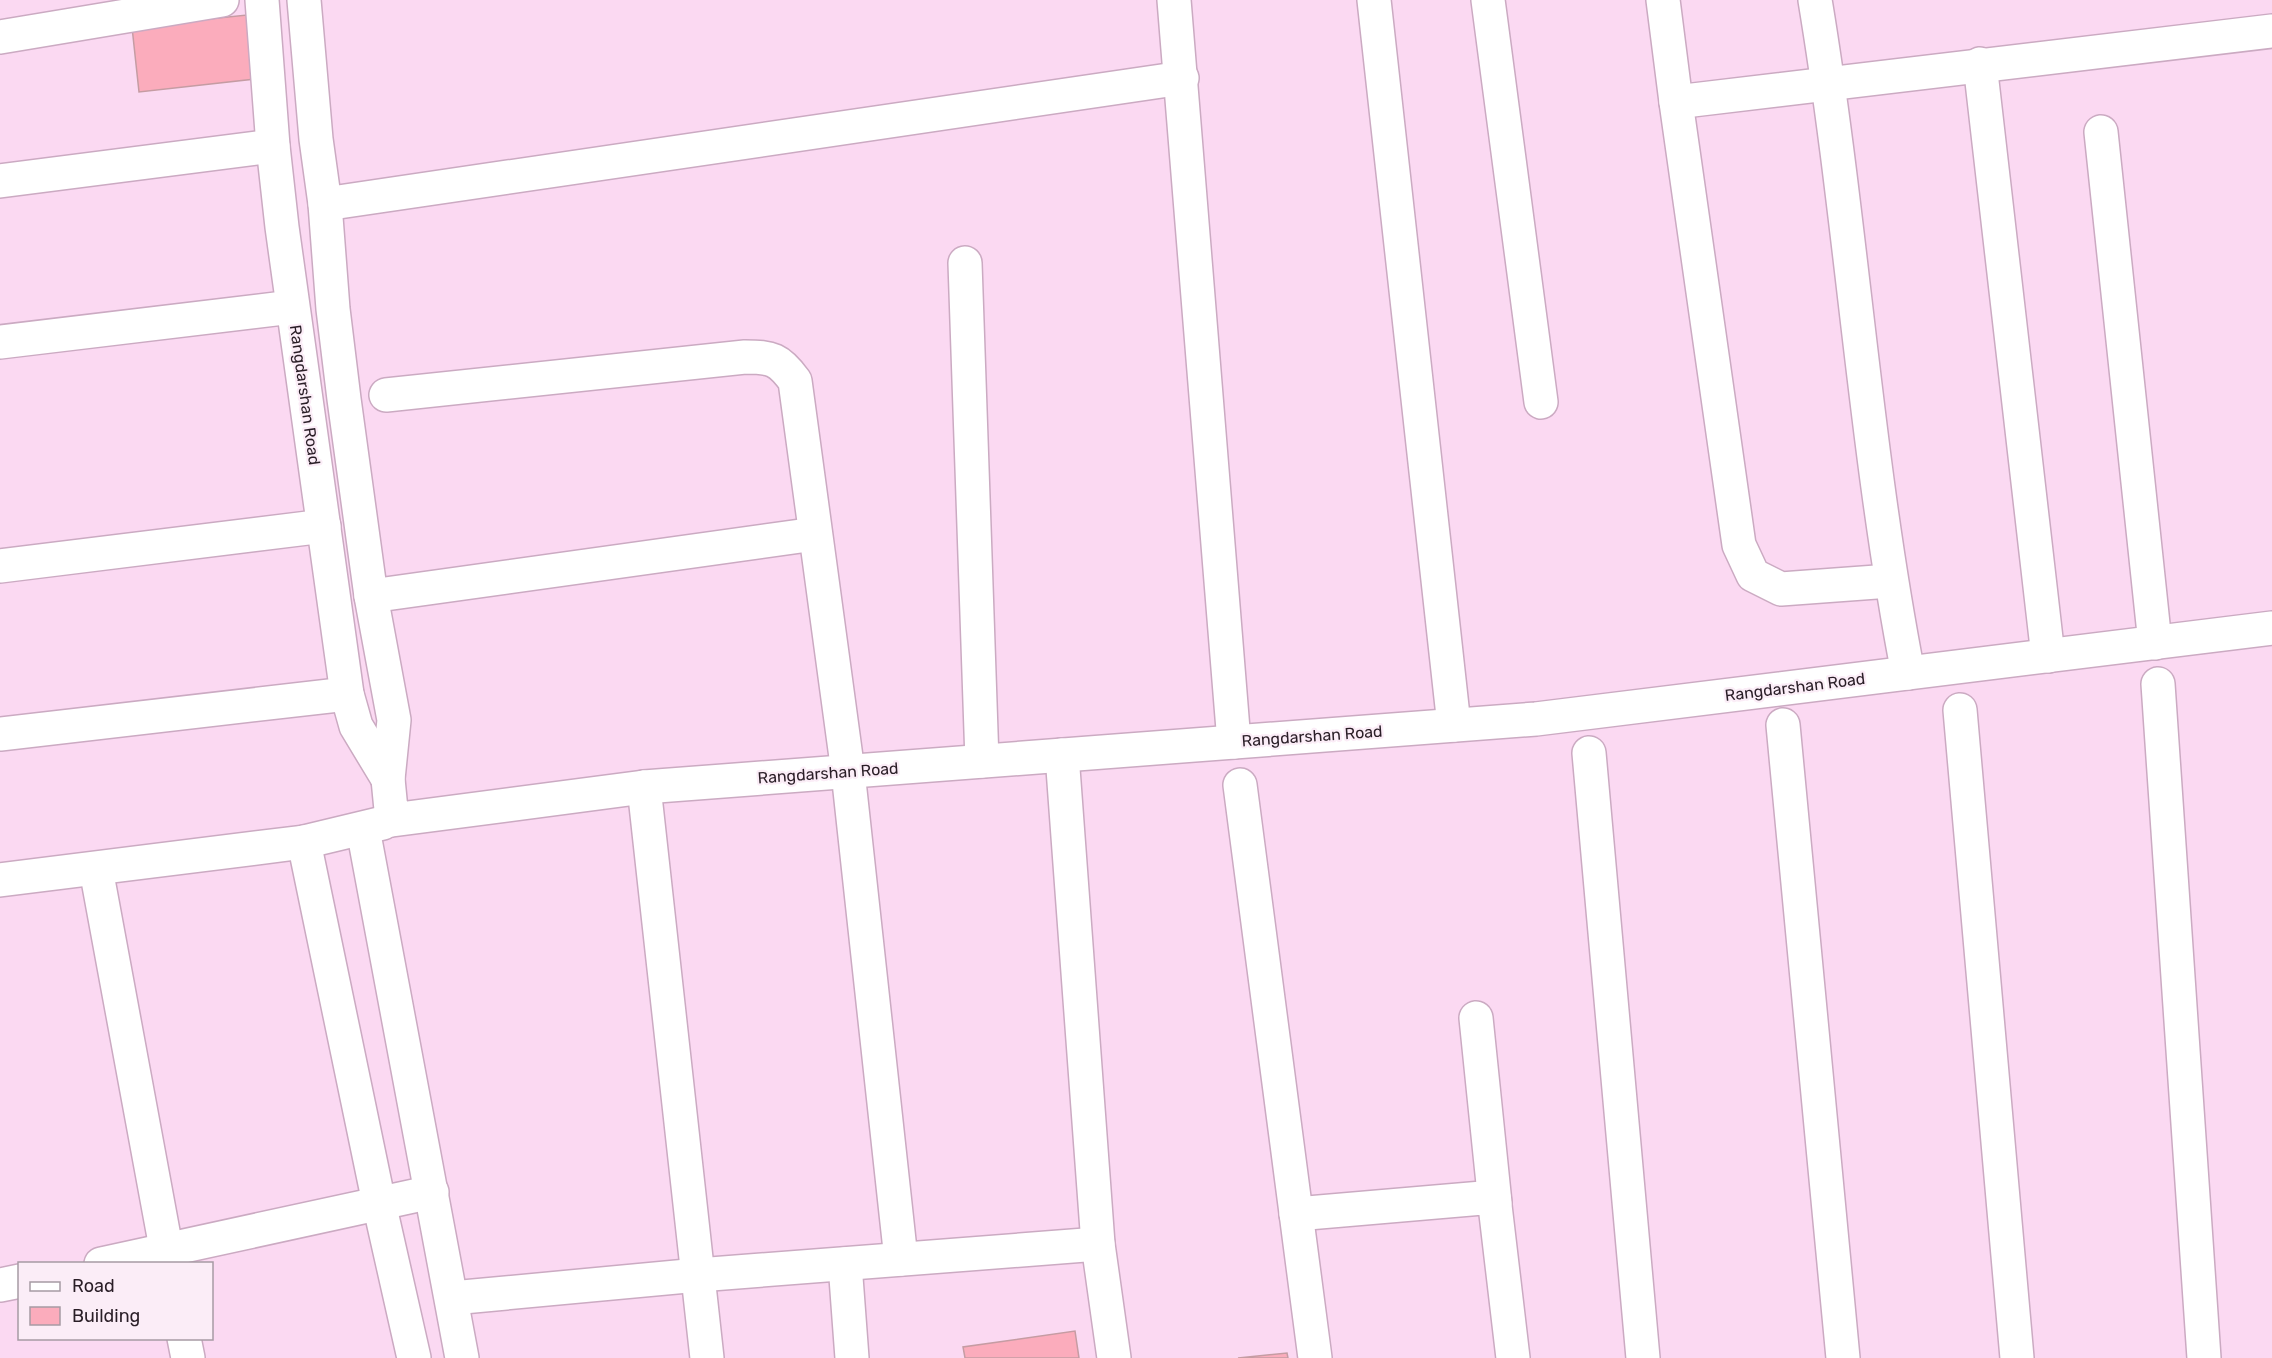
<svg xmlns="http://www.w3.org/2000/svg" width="2272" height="1358" viewBox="0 0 2272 1358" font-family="Rubik,sans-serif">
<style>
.building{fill:#fbacbc;stroke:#c59ca3;stroke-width:1.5}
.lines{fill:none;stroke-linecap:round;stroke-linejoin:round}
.minor-casing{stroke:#cbaac2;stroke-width:36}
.minor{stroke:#fff;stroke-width:33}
.labels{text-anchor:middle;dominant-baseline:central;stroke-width:4.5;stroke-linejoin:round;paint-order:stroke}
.street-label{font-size:16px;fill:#2a1e27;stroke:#fbedf7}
</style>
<rect width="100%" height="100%" fill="#fbd9f2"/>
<!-- building -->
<g class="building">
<path d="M247,15l8,64 -116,13 -7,-65z"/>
<path d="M1075,1331l4,27h-114l-2,-11z"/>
<path d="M1287,1353l1,5h-50z"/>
</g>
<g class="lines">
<!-- minor casing -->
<g class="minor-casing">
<g id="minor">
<path d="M262,0l11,146 9,81 65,467 9,32 32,53"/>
<path d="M304,0l12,139 9,65 8,105 11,90 27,197 23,124 -6,59 4,41 252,-33 892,-68 736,-91"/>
<path d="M1174,0l60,742"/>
<path d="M1374,0l80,725"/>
<path d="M1488,0l53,402"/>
<path d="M1663,0l13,102 63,443 14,30 28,14 109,-8"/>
<path d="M1815,0c37,223 50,451 93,673"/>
<path d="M0,37l222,-37"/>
<path d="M1980,64l68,592"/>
<path d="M1676,102l596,-71"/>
<path d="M2101,132l54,511"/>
<path d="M0,181l273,-35"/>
<path d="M325,204l857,-126"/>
<path d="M965,263l17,498"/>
<path d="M0,342l292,-35"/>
<path d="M386,395l359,-38c27,0 34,2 50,24l53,391 53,487"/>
<path d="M0,566l324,-40"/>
<path d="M371,596l444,-62"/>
<path d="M2158,684l46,674"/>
<path d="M1960,710l57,648"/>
<path d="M1783,725l60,633"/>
<path d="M0,734l347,-40"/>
<path d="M1589,753l54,605"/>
<path d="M1062,755l36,489 16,114"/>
<path d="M1240,785l75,573"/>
<path d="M644,787l63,571"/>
<path d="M363,829l99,529"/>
<path d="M304,842l75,361 35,155"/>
<path d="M96,869l73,395"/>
<path d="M0,880l304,-38 79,-19"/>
<path d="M1476,1018l19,185"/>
<path d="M1296,1214l198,-17 19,161"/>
<path d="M101,1264l331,-72"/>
<path d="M845,1264l7,94"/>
<path d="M0,1285l20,-4"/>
<path d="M452,1298l246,-23 400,-31"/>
<path d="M184,1338l4,20"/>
</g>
</g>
<!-- minor -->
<use href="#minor" class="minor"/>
</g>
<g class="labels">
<!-- street labels -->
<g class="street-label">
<text transform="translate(305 395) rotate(82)">Rangdarshan Road</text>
<text transform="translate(1795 687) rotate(-7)">Rangdarshan Road</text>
<text transform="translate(1312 736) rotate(-4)">Rangdarshan Road</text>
<text transform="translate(828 773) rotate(-4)">Rangdarshan Road</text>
</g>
</g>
<!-- legend -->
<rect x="18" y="1262" width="195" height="78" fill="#fbedf7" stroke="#a79aa4" stroke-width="1.5"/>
<rect x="30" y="1282" width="30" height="9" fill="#ffffff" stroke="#a79aa4" stroke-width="1.5"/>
<text x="72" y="1292" font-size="18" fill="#2a1e27">Road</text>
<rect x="30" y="1307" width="30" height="18" fill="#fbacbc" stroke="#a79aa4" stroke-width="1.5"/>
<text x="72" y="1322" font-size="18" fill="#2a1e27">Building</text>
</svg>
